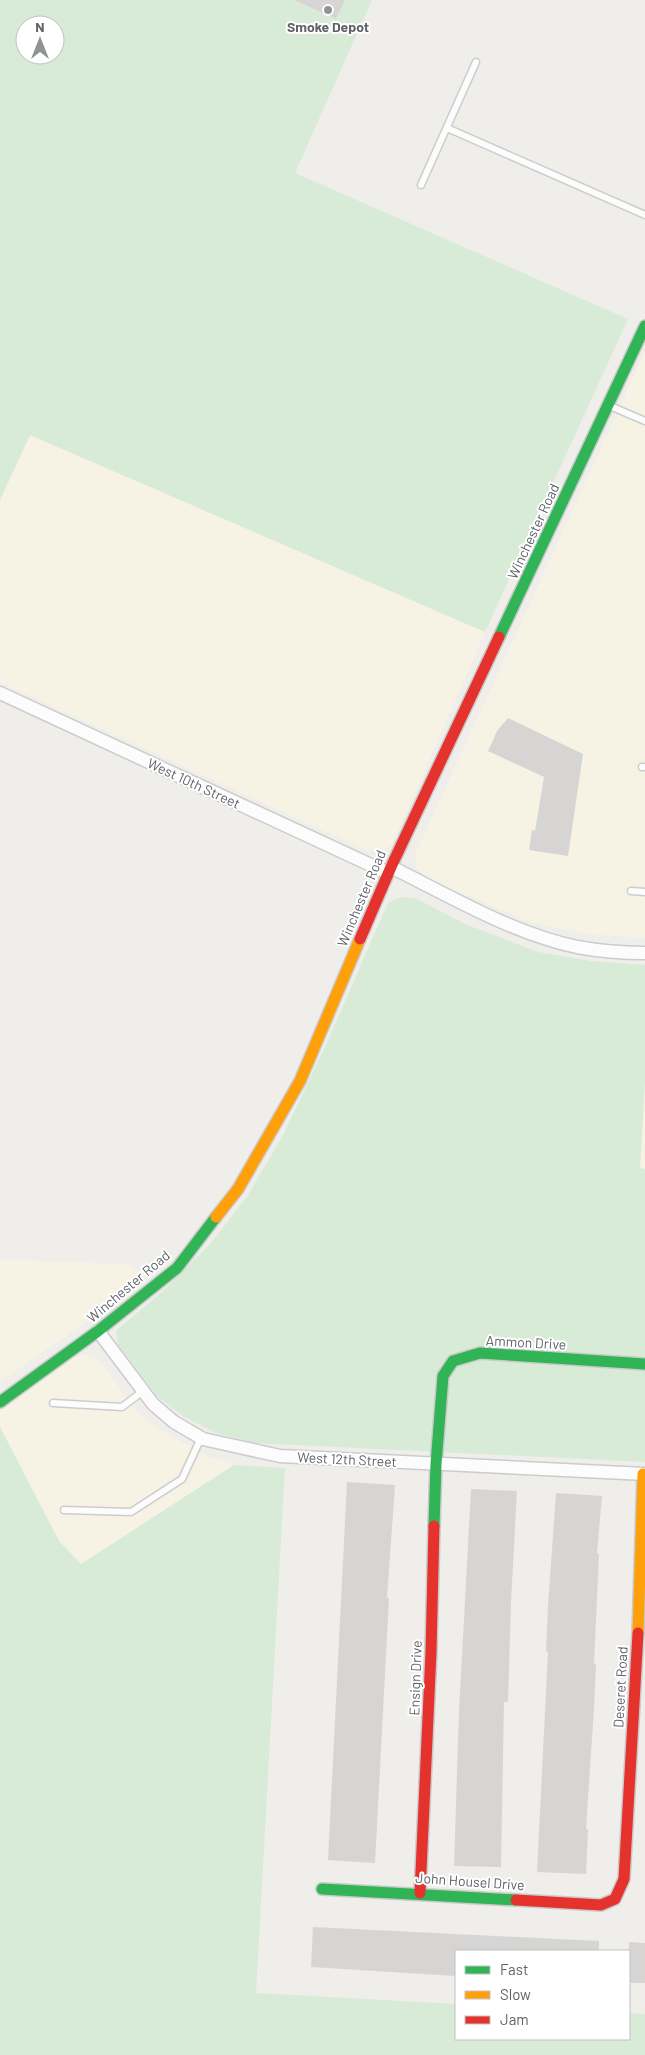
<svg xmlns="http://www.w3.org/2000/svg" width="645" height="2055" viewBox="0 0 645 2055" font-family="Barlow,sans-serif">
<style>
.commercial{fill:#f7f3e4}
.green{fill:#d8ebd6;fill-rule:evenodd}
.building{fill:#d6d5d3}
.lines{fill:none;stroke-linecap:round;stroke-linejoin:round}
.lane-casing{stroke:#cbcccc;stroke-width:9}
.street-casing{stroke:#cbcccc;stroke-width:15}
.fast-casing{stroke:#cacacb;stroke-width:14}
.slow-casing{stroke:#cacacb;stroke-width:14}
.jam-casing{stroke:#cacacb;stroke-width:14}
.lane{stroke:#fdfcfc;stroke-width:6}
.street{stroke:#fdfcfc;stroke-width:12}
.fast{stroke:#30b455;stroke-width:11}
.slow{stroke:#ff9f0a;stroke-width:11}
.jam{stroke:#e5322d;stroke-width:11}
.poi-dot{fill:#919496;stroke:#fff;stroke-width:2}
.labels{text-anchor:middle;dominant-baseline:central;stroke-width:4;stroke-linejoin:round;paint-order:stroke}
.poi-label{font-size:14px;font-weight:bold;fill:#5f6368;stroke:#fff}
.street-label{font-size:14px;fill:#5f6368;stroke:#fff}
</style>
<rect width="100%" height="100%" fill="#efeeea"/>
<!-- commercial -->
<g class="commercial">
<path d="M645,352v586l-59,-4 -56,-12 -100,-42 -13,-11 -2,-14z"/>
<path d="M30,435l455,197 -93,213 -11,6h-13l-368,-169v-182z"/>
<path d="M645,1081v88h-5z"/>
<path d="M0,1259l130,6 14,10 -22,22 -122,85z"/>
<path d="M83,1355l16,4 38,54 24,18 47,25 26,9 -153,99 -22,-23 -59,-114v-15l72,-54z"/>
</g>
<!-- green -->
<g class="green">
<path d="M0,0h294l42,19 9,-19h27l-77,173 333,146 -143,313 -455,-197 -30,65zM25,25h30v30h-30z"/>
<path d="M401,897l14,1 50,26 73,28 53,9 54,4v116l-5,87 5,1v293l-390,-19 -39,-10 -33,-17 -25,-19 -40,-52 -2,-14 47,-40 48,-48 37,-48 35,-60 43,-90 62,-142z"/>
<path d="M0,1427l59,114 22,23 153,-99 51,3 -29,525 200,11v35h173v-26l16,1v41h-645z"/>
</g>
<!-- building -->
<g class="building">
<path d="M294,0h51l-9,19z"/>
<path d="M508,718l75,36 -15,102 -39,-6 3,-20 3,1 9,-54 -56,-26 9,-20z"/>
<path d="M347,1482l48,3 -8,113h2l-14,265 -47,-3z"/>
<path d="M471,1489l46,2 -6,111 -3,100h-4l-3,165 -47,-1 5,-154z"/>
<path d="M556,1493l46,3 -5,57 2,1 -5,110h2l-2,44 -8,121h2l-2,45 -49,-2 11,-220 -2,-1 2,-45z"/>
<path d="M313,1927l286,14v10h-143v25l-145,-9z"/>
<path d="M629,1942l16,1v40h-16z"/>
</g>
<g class="lines">
<!-- lane casing -->
<g class="lane-casing">
<g id="lane">
<path d="M447,128l198,87"/>
<path d="M421,185l55,-123"/>
<path d="M610,406l35,15"/>
<path d="M642,767h3"/>
<path d="M631,891l14,1"/>
<path d="M53,1403l69,4 21,-16"/>
<path d="M64,1510l67,2 51,-33 19,-41"/>
</g>
</g>
<!-- street casing -->
<g class="street-casing">
<g id="street">
<path d="M0,693l388,180"/>
<path d="M391,867c59,29 120,66 186,80 22,4 45,6 68,6"/>
<path d="M98,1331l55,73 21,18 29,17 77,17 365,18"/>
</g>
</g>
<!-- fast casing -->
<g class="fast-casing">
<g id="fast">
<path d="M499,637l146,-311"/>
<path d="M0,1402l98,-71 79,-63 39,-51"/>
<path d="M434,1526l2,-62 7,-88 10,-15 27,-8 165,11"/>
<path d="M322,1889l194,11"/>
</g>
</g>
<!-- slow casing -->
<g class="slow-casing">
<g id="slow">
<path d="M216,1217l22,-28 62,-108 60,-142"/>
<path d="M638,1633l5,-159"/>
</g>
</g>
<!-- jam casing -->
<g class="jam-casing">
<g id="jam">
<path d="M360,939l31,-72 108,-230"/>
<path d="M420,1893l11,-241 3,-126"/>
<path d="M516,1900l85,5 14,-6 9,-20 14,-246"/>
</g>
</g>
<!-- lane -->
<use href="#lane" class="lane"/>
<!-- street -->
<use href="#street" class="street"/>
<!-- fast -->
<use href="#fast" class="fast"/>
<!-- slow -->
<use href="#slow" class="slow"/>
<!-- jam -->
<use href="#jam" class="jam"/>
</g>
<!-- markers -->
<circle class="poi-dot" cx="328" cy="10" r="5"/>
<g class="labels">
<!-- poi labels -->
<g class="poi-label">
<text x="328" y="26">Smoke Depot</text>
</g>
<!-- street labels -->
<g class="street-label">
<text transform="translate(533 531) rotate(-65)">Winchester Road</text>
<text transform="translate(194 783) rotate(25)">West 10th Street</text>
<text transform="translate(361 898) rotate(-67)">Winchester Road</text>
<text transform="translate(128 1286) rotate(-40)">Winchester Road</text>
<text transform="translate(526 1342) rotate(3)">Ammon Drive</text>
<text transform="translate(347 1459) rotate(3)">West 12th Street</text>
<text transform="translate(415 1678) rotate(-88)">Ensign Drive</text>
<text transform="translate(620 1687) rotate(-87)">Deseret Road</text>
<text transform="translate(470 1881) rotate(4)">John Housel Drive</text>
</g>
</g>
<!-- legend -->
<rect x="455" y="1950" width="175" height="90" fill="#ffffff" stroke="#bfc1c3"/>
<rect x="465" y="1966" width="25" height="8" fill="#30b455" stroke="#bfc1c3"/>
<text x="500" y="1975" font-size="15" fill="#5f6368">Fast</text>
<rect x="465" y="1991" width="25" height="8" fill="#ff9f0a" stroke="#bfc1c3"/>
<text x="500" y="2000" font-size="15" fill="#5f6368">Slow</text>
<rect x="465" y="2016" width="25" height="8" fill="#e5322d" stroke="#bfc1c3"/>
<text x="500" y="2025" font-size="15" fill="#5f6368">Jam</text>
<!-- north arrow -->
<g transform="translate(40 40)"><circle r="24" fill="#ffffff" stroke="#bfc1c3"/>
<path d="M0-4L9 19L0 12L-9 19Z" fill="#919496"/>
<text y="-8" font-size="14" font-weight="bold" text-anchor="middle" fill="#5f6368">N</text>
</g>
</svg>
